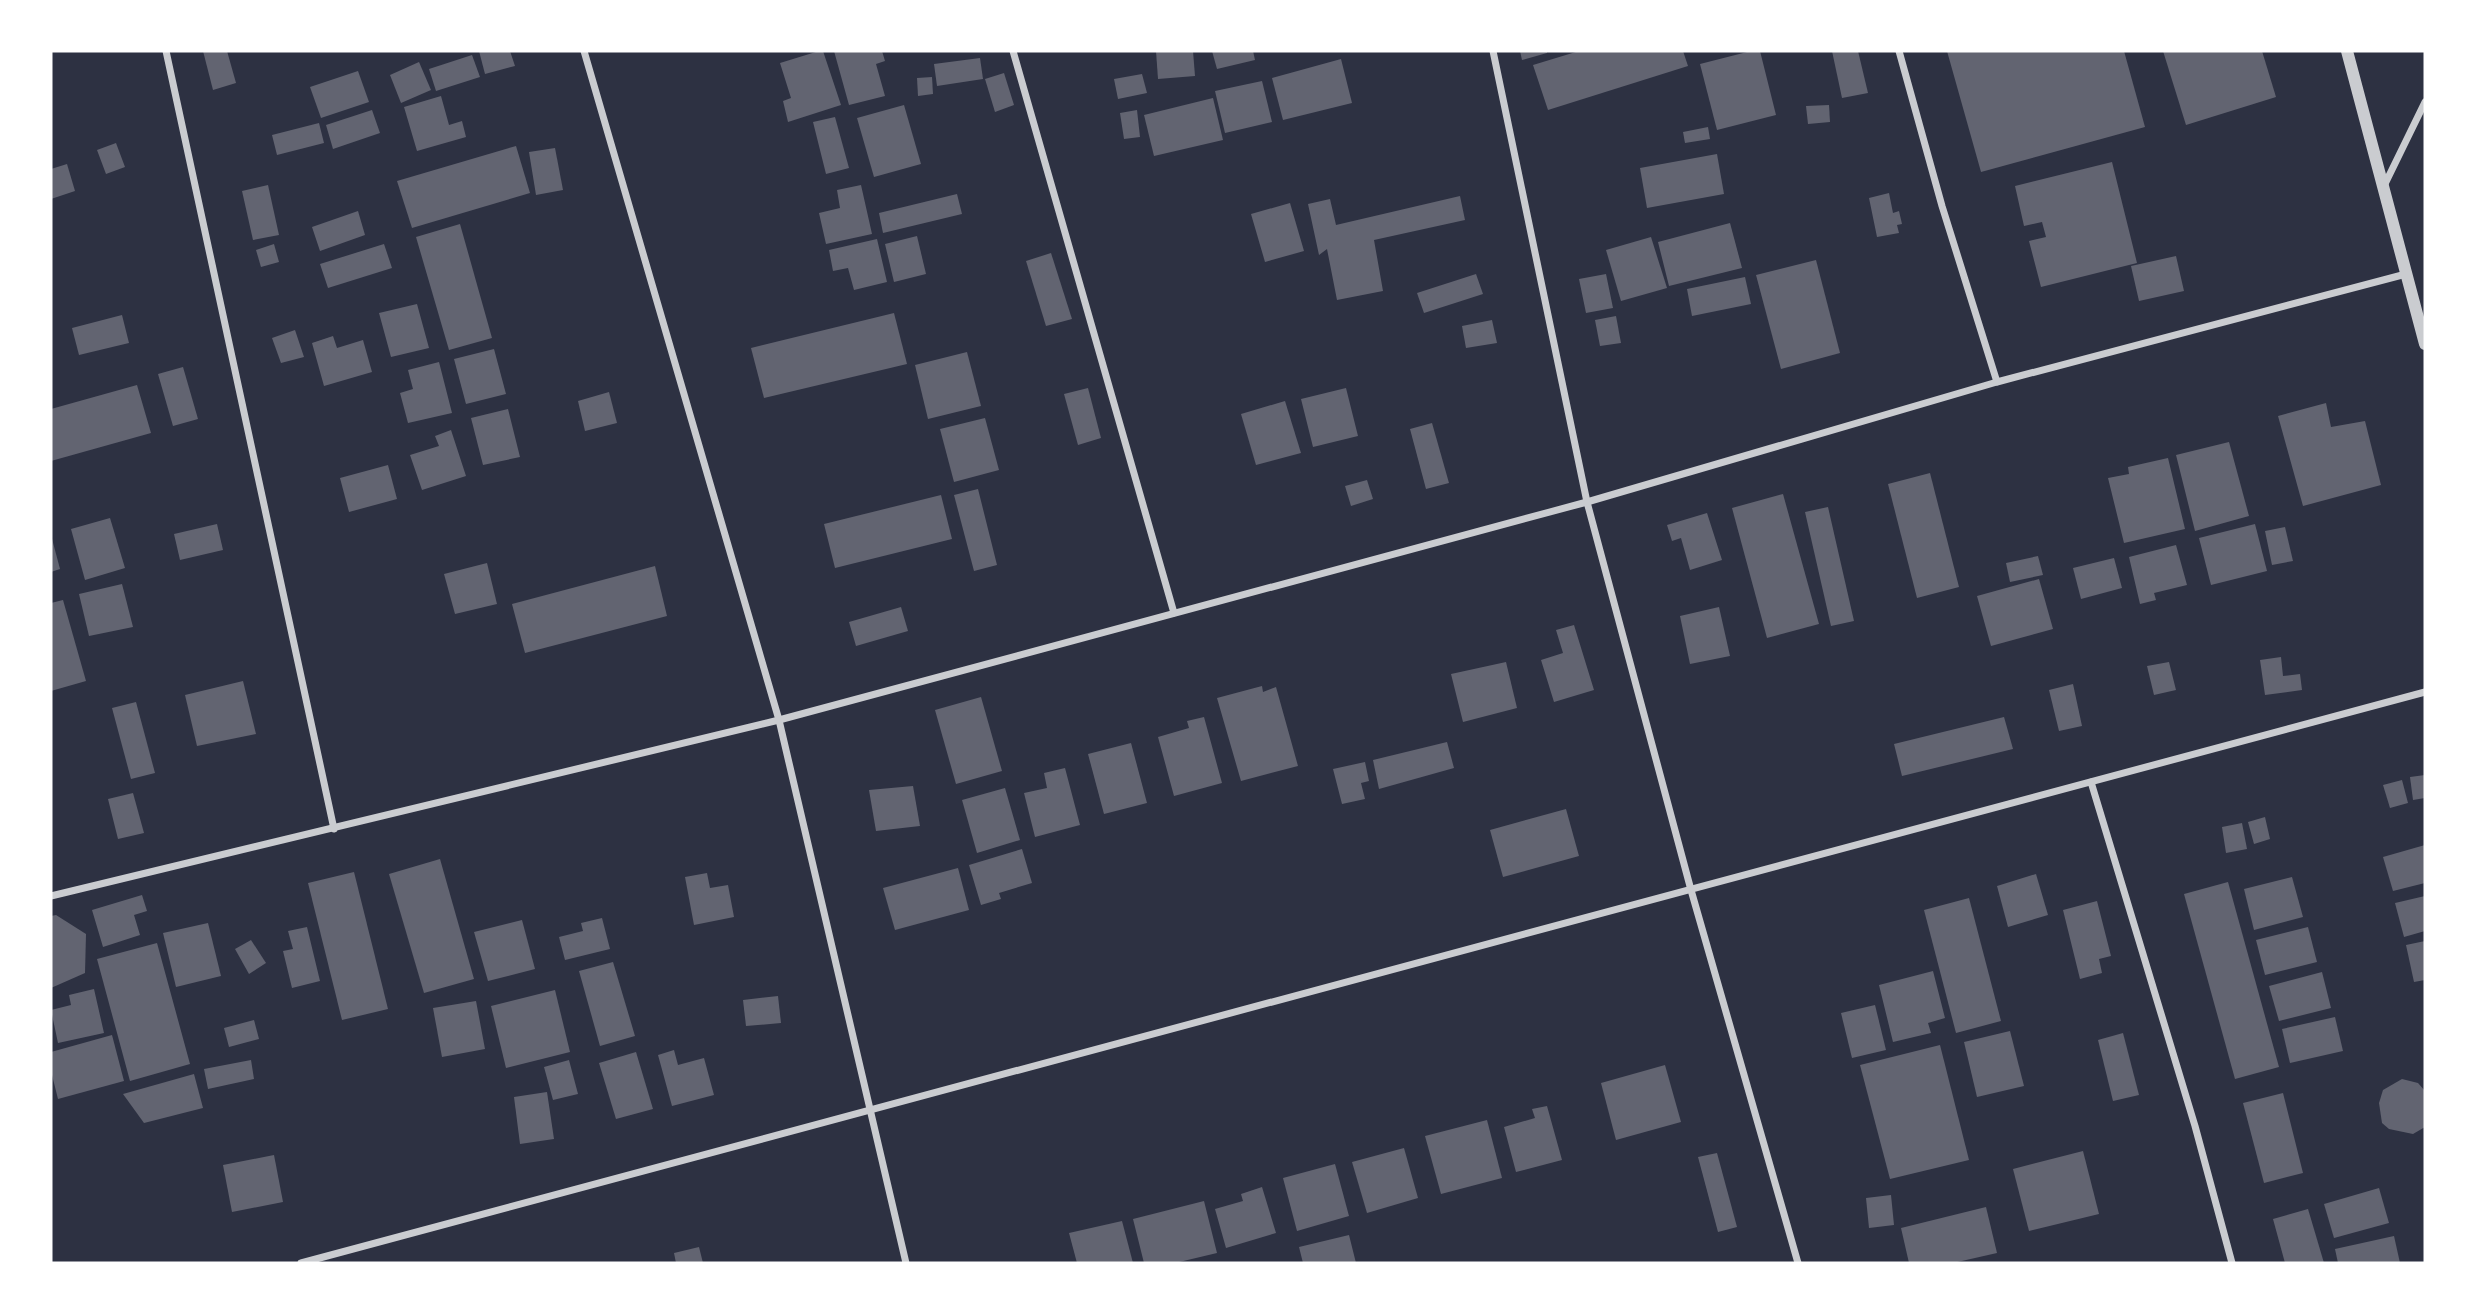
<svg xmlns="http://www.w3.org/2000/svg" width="2476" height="1314" viewBox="0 0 2476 1314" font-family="Lato,sans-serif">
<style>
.building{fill:#626471}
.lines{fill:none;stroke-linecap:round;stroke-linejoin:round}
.minor{stroke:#caccd0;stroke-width:7}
.tertiary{stroke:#caccd0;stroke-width:12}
</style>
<rect width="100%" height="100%" fill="#2d3142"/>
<!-- building -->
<g class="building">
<path d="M203,51h24l9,32 -23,7z"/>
<path d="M479,51h31l5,15 -30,8z"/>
<path d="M819,51h4l18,54 -53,17 -5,-21 8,-3 -11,-35z"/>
<path d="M834,51h48l3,10 -9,3 9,32 -36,9z"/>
<path d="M1156,51h37l2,25 -37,3z"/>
<path d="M1212,51h41l2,9 -38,9z"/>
<path d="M1520,51h27v2l-25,7z"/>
<path d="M1579,51h104l5,15 -140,44 -15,-45z"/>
<path d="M1751,51h9l16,64 -59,15 -17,-66z"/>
<path d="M1832,51h26l10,42 -26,5z"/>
<path d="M1947,51h177l21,76 -164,45z"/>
<path d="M2163,51h99l14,46 -90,28z"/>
<path d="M472,55l8,22 -44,14 -7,-22z"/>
<path d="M980,58l3,21 -46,7 -3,-22z"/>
<path d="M1341,59l11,44 -69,17 -11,-42z"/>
<path d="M419,62l12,28 -30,13 -11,-28z"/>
<path d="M358,71l11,31 -48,16 -11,-31z"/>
<path d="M1004,73l10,32 -19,7 -10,-33z"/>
<path d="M1142,74l5,19 -29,6 -4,-20z"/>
<path d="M932,77l1,17 -15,2 -1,-18z"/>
<path d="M1262,81l10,41 -47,11 -10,-42z"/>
<path d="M441,96l8,29 13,-4 4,16 -49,14 -13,-44z"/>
<path d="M1213,98l10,42 -69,16 -10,-41z"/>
<path d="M904,105l17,59 -47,13 -17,-59z"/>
<path d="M1829,105l1,17 -22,2 -2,-18z"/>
<path d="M372,110l8,23 -47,16 -7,-24z"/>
<path d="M1137,110l3,27 -16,2 -4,-26z"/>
<path d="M835,117l14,51 -23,6 -13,-52z"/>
<path d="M319,123l5,20 -47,12 -5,-20z"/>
<path d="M1708,127l2,12 -25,4 -2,-11z"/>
<path d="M116,143l9,24 -19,7 -9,-24z"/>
<path d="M516,146l14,47 -118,35 -15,-47z"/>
<path d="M555,148l8,42 -27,5 -7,-43z"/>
<path d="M1717,154l7,40 -77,14 -7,-40z"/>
<path d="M2112,162l25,101 -96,24 -12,-46 17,-4 -4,-15 -18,4 -9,-40z"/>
<path d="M67,164l8,27 -24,8v-30z"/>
<path d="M268,185l11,50 -26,5 -11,-49z"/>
<path d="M861,185l11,49 -46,10 -7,-31 21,-5 -3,-18z"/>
<path d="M1889,193l4,20 6,-2 3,13 -5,1 2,8 -22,4 -8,-39z"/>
<path d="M957,194l5,20 -79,19 -4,-20z"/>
<path d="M1460,196l5,24 -91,20 9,51 -46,9 -10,-51 -8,6 -11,-51 22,-5 6,26z"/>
<path d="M1290,203l14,48 -39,11 -14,-48z"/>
<path d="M358,211l7,24 -45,16 -8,-24z"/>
<path d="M1730,223l12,45 -73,18 -11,-44z"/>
<path d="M460,224l32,114 -43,12 -33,-113z"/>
<path d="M917,236l9,38 -32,8 -9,-38z"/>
<path d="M1651,237l16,51 -46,13 -15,-51z"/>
<path d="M877,239l10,43 -33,8 -6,-22 -15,3 -4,-21z"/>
<path d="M274,244l5,18 -18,5 -5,-17z"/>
<path d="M384,244l8,24 -64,20 -8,-24z"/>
<path d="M1051,253l21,66 -26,7 -20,-65z"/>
<path d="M2176,256l8,35 -45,10 -8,-35z"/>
<path d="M1816,260l24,93 -59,16 -25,-94z"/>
<path d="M1476,274l7,20 -59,19 -7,-20z"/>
<path d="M1606,274l7,34 -27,5 -7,-34z"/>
<path d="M1745,277l6,27 -59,12 -5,-27z"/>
<path d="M417,304l12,44 -38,9 -12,-44z"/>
<path d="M894,313l13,51 -143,34 -13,-50z"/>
<path d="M122,315l7,28 -50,12 -7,-27z"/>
<path d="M1616,316l5,27 -21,3 -5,-26z"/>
<path d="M1492,320l5,23 -31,5 -4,-22z"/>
<path d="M295,330l9,27 -23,6 -9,-25z"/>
<path d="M333,336l4,12 26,-8 9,32 -48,14 -12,-43z"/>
<path d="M494,349l12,45 -40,10 -12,-45z"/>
<path d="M967,352l14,54 -53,13 -13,-54z"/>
<path d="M439,362l13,51 -44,10 -8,-30 13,-4 -5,-19z"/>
<path d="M183,367l15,52 -25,7 -15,-52z"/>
<path d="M137,385l14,48 -100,28v-52z"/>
<path d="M1088,388l13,50 -23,7 -14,-51z"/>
<path d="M1346,388l12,48 -45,11 -12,-48z"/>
<path d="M609,392l8,31 -32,8 -7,-30z"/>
<path d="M1285,401l16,52 -45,12 -15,-51z"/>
<path d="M2326,403l5,24 34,-6 16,64 -78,21 -25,-90z"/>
<path d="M508,409l12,48 -37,8 -12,-47z"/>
<path d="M985,418l14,52 -45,12 -14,-53z"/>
<path d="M1432,423l17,60 -23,6 -16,-60z"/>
<path d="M451,430l15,46 -44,14 -12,-35 29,-9 -4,-10z"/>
<path d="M2229,442l20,74 -54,15 -19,-76z"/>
<path d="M2168,458l17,71 -61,14 -16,-65 21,-4 -1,-7z"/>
<path d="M388,465l9,34 -48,13 -9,-34z"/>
<path d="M1930,473l29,114 -42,11 -29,-114z"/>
<path d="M1367,480l6,19 -22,7 -6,-20z"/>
<path d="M978,489l19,76 -23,6 -20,-76z"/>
<path d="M1783,494l36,130 -52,14 -35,-130z"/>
<path d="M941,495l11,44 -117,29 -11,-44z"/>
<path d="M1828,507l26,114 -23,5 -26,-114z"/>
<path d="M1707,513l15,47 -32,10 -9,-32 -9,3 -5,-16z"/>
<path d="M110,518l15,50 -40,12 -14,-51z"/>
<path d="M217,524l6,26 -43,10 -6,-26z"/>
<path d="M2255,524l12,47 -56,14 -12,-47z"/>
<path d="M2285,527l8,34 -21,4 -7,-34z"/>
<path d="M51,535l9,34 -9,3z"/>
<path d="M2176,545l11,40 -33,8 2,7 -16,4 -11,-47z"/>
<path d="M2038,556l5,19 -33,7 -4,-19z"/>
<path d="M2114,558l8,30 -41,11 -8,-31z"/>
<path d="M487,563l10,41 -42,10 -11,-40z"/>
<path d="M655,566l12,50 -142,37 -13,-49z"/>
<path d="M2039,579l14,50 -62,17 -14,-50z"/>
<path d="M122,584l11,43 -44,9 -10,-42z"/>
<path d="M63,600l23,81 -35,10v-88z"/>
<path d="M901,607l7,24 -52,15 -7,-24z"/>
<path d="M1719,607l11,49 -40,8 -10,-48z"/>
<path d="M1574,625l20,65 -40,12 -13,-42 22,-7 -7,-23z"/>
<path d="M2281,657l2,19 17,-2 2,16 -37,5 -5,-35z"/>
<path d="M1506,662l11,46 -54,14 -12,-48z"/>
<path d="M2169,662l7,28 -22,5 -7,-29z"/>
<path d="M243,681l13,53 -59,12 -12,-51z"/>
<path d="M2073,684l9,42 -23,5 -10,-41z"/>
<path d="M1262,686l1,6 13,-5 22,79 -57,15 -24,-83z"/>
<path d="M981,697l21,74 -46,13 -21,-74z"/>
<path d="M136,702l19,71 -24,6 -19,-71z"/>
<path d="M1204,717l18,66 -48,13 -16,-59 31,-9 -2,-7z"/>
<path d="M2004,717l9,32 -111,27 -8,-32z"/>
<path d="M1447,742l7,26 -75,21 -6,-29z"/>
<path d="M1131,743l16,60 -43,11 -16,-60z"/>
<path d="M1365,762l4,19 -8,2 4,16 -23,5 -9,-35z"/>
<path d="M1065,768l15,57 -45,12 -11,-44 23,-5 -3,-15z"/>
<path d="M2425,775v23l-12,2 -3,-23z"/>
<path d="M2402,780l6,23 -18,5 -7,-23z"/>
<path d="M913,786l7,40 -44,5 -7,-41z"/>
<path d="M1005,788l15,52 -43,13 -15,-53z"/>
<path d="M133,793l11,40 -26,6 -10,-40z"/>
<path d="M1566,809l13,47 -76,21 -13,-47z"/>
<path d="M2265,817l5,22 -16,5 -6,-22z"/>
<path d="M2242,823l5,26 -21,4 -4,-26z"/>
<path d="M2425,845v38l-32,8 -10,-34z"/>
<path d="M1022,849l10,34 -33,10 2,6 -20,6 -12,-40z"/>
<path d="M440,859l34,120 -50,14 -35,-119z"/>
<path d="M958,868l11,42 -74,20 -12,-42z"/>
<path d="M354,872l34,137 -46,11 -34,-137z"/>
<path d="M707,873l3,15 18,-3 6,32 -40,8 -9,-48z"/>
<path d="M2036,874l12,41 -40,12 -11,-41z"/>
<path d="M2292,877l11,40 -49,13 -10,-41z"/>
<path d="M2228,882l51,185 -44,12 -51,-185z"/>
<path d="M142,895l5,16 -13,4 6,20 -37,12 -11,-37z"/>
<path d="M2425,896v35l-21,6 -9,-34z"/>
<path d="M1969,898l32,123 -45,12 -32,-123z"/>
<path d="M2097,901l14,55 -12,3 3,14 -22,6 -17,-69z"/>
<path d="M56,915l30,19 -1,39 -34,15v-72z"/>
<path d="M602,918l8,31 -45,11 -6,-23 24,-6 -2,-8z"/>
<path d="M522,920l13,49 -47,12 -14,-49z"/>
<path d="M208,923l13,53 -45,11 -13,-54z"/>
<path d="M307,927l13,54 -28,7 -9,-37 10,-2 -5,-18z"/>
<path d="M2308,927l9,35 -52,13 -9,-35z"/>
<path d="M251,940l15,23 -17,11 -14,-25z"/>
<path d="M2425,941v39l-11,2 -8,-37z"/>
<path d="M157,943l33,121 -60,17 -33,-122z"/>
<path d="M613,962l22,74 -35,10 -21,-75z"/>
<path d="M1933,971l12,47 -17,5 3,10 -38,9 -14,-57z"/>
<path d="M2322,972l9,36 -52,13 -10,-35z"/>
<path d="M94,989l10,44 -46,10 -7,-33 20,-5 -2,-10z"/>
<path d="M555,990l15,62 -64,16 -15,-62z"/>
<path d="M778,996l3,27 -35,3 -3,-26z"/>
<path d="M476,1001l9,48 -43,8 -9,-49z"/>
<path d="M1875,1005l11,45 -34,8 -11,-45z"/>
<path d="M2335,1017l8,34 -53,12 -8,-34z"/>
<path d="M254,1020l5,19 -30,8 -5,-19z"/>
<path d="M2010,1031l14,55 -47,11 -13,-55z"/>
<path d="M2123,1033l16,62 -26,6 -15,-61z"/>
<path d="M112,1035l12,46 -66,18 -7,-28v-19z"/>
<path d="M1940,1045l29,115 -79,19 -30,-114z"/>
<path d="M674,1050l4,15 26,-7 10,37 -42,11 -14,-51z"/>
<path d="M636,1052l17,57 -37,10 -17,-56z"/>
<path d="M251,1060l3,19 -46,10 -4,-20z"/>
<path d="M569,1060l9,34 -25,6 -9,-33z"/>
<path d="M1665,1065l16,57 -65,18 -15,-57z"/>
<path d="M194,1074l9,34 -59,15 -21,-29z"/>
<path d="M2402,1079l16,4 7,8v36l-12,7 -24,-5 -7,-6 -3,-20 4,-13z"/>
<path d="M547,1092l7,47 -34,5 -6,-47z"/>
<path d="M2283,1093l20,80 -39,10 -21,-80z"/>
<path d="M1547,1106l15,54 -46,12 -12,-45 31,-9 -3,-9z"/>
<path d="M1487,1120l15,58 -61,16 -16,-58z"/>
<path d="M1404,1148l14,50 -51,15 -15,-51z"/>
<path d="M2083,1151l16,63 -70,17 -16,-62z"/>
<path d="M1717,1153l20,74 -19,5 -20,-75z"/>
<path d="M274,1155l9,47 -51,10 -9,-47z"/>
<path d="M1335,1164l14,52 -52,15 -14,-53z"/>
<path d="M1262,1187l14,46 -50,15 -11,-39 28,-8 -2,-7z"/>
<path d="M2379,1188l10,35 -55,15 -10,-34z"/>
<path d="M1891,1195l3,30 -25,3 -3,-30z"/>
<path d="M1204,1201l13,52 -42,10h-31l-11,-44z"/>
<path d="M1986,1207l11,46 -44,10h-44l-8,-35z"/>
<path d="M2308,1209l16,54h-39l-12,-44z"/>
<path d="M1122,1221l11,42h-56l-8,-30z"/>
<path d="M1349,1235l7,28h-53l-4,-16z"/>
<path d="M2394,1236l6,27h-62l-3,-14z"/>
<path d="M699,1247l4,16h-27l-2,-10z"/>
</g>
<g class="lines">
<!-- minor -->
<g class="minor">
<path d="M166,51l168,778"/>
<path d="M1013,51l161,562"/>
<path d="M1493,51l94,451 104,388 107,373"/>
<path d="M1899,51l43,155 55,176 409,-108"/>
<path d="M2384,186l41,-84"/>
<path d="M2091,782l104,344 37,137"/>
<path d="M51,896l728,-176 -195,-669"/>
<path d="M301,1263l2124,-571"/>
<path d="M906,1263l-127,-543 808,-218 410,-120"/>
</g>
<!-- tertiary -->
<path class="tertiary" d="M2347,51l78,293"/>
</g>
<!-- border -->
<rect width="2476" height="1314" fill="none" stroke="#ffffff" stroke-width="105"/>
</svg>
